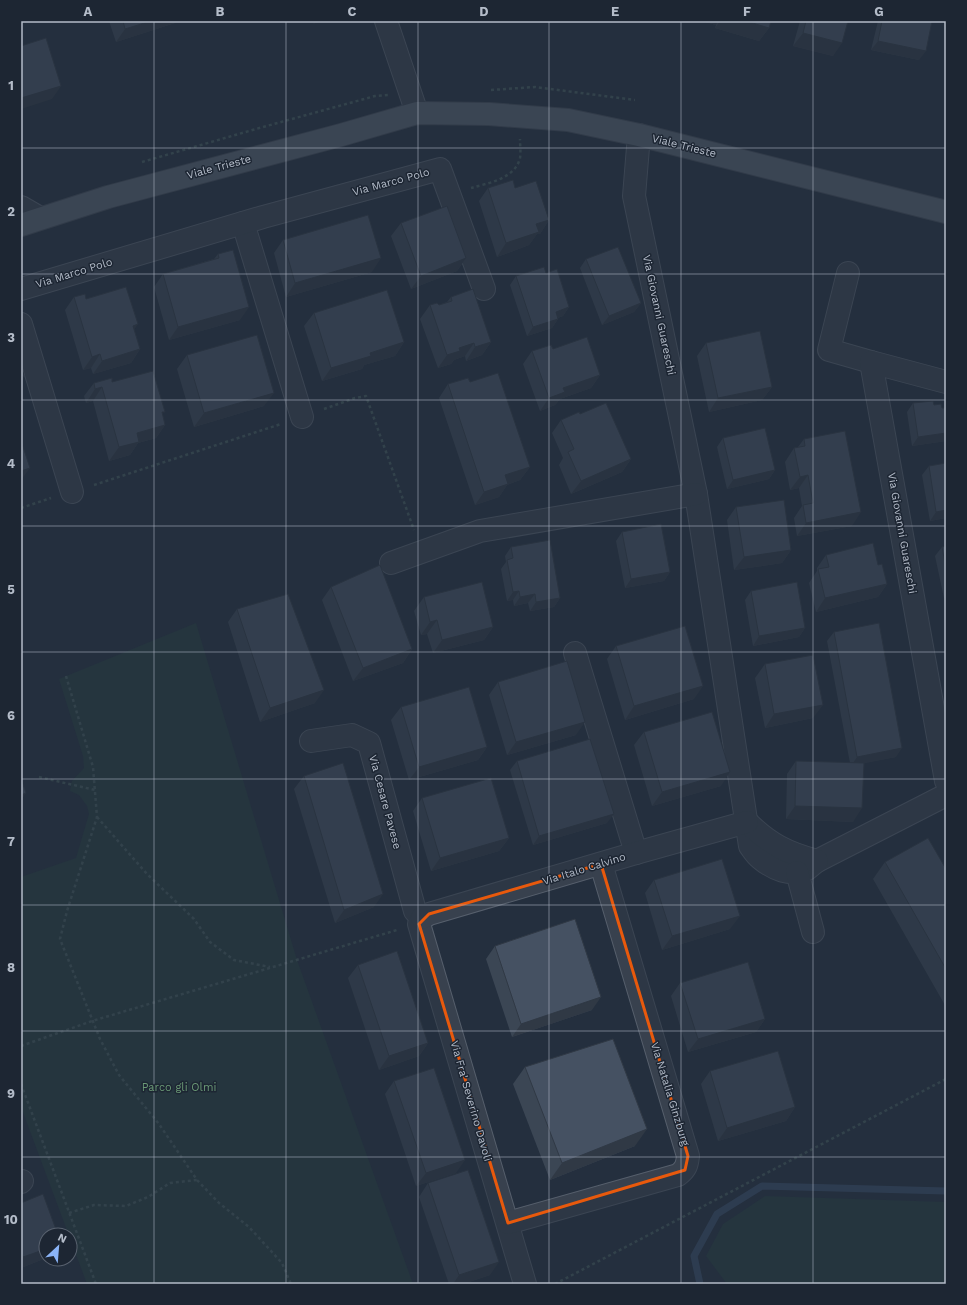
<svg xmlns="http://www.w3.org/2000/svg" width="967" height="1305" viewBox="0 0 967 1305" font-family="'Work Sans',sans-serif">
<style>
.green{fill:#263c3f}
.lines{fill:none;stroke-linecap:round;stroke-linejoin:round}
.stream{stroke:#394c67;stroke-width:7}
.minor-casing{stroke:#565f6c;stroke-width:24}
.major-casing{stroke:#414a57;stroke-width:24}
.path{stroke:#44595c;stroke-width:2.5;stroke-dasharray:3 3;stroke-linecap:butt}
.minor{stroke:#38414e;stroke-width:22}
.major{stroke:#56606e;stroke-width:22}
.wall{fill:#3b4654}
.shaded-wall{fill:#303945}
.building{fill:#455162;stroke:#303945}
.marked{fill:none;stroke:#e8590c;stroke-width:3;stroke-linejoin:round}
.grid{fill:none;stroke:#b4bcc9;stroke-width:1;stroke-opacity:0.55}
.labels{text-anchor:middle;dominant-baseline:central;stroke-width:3;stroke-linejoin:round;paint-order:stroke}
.street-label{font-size:11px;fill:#b4bcc9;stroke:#1d2633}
.park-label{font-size:11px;fill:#6b9a76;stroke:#1d2633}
.neatline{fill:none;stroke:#b4bcc9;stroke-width:1.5}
.grid-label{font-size:13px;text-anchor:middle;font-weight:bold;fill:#b4bcc9}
</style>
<rect width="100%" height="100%" fill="#242f3e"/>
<!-- green -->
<g class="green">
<path d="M196,623l101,337 116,324h-326l-66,-177v-230l55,-19 13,-44 -2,-8 -8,-11 -9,-4 2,-10 12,-13 -1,-12 -24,-77z"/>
<path d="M765,1196l181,6v79l-4,3h-215l-21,-28 17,-32z"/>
</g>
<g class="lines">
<!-- stream -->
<path class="stream" d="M700,1284l-6,-28 23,-42 45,-28 184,5"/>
<!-- minor casing -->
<g class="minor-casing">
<g id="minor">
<path d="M386,21l31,92"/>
<path d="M639,135l-5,61 62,298 54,352c3,4 6,9 10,12 13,11 31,19 47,11 3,-2 7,-6 10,-8l129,-66"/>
<path d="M21,207l19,11"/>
<path d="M243,223l59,194"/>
<path d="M848,273l-19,77 42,12"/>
<path d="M21,289l242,-72 177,-48 44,120"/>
<path d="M21,324l51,168"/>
<path d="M946,382l-75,-20 75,419"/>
<path d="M391,563l89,-32 216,-37"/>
<path d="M575,653l61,200"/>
<path d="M311,741l41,-6 17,8 46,168 7,7"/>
<path d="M747,822c22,22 40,31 70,39"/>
<path d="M797,872l16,60"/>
<path d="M422,918l-3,6 106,360"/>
<path d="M422,918l7,-4 207,-61 111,-31"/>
<path d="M21,1182l1,-1"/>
<path d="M508,1223l170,-48c8,-6 9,-10 10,-19l-87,-292"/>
</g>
</g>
<!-- major casing -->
<g class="major-casing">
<path id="major" d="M21,225l87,-28 233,-62 76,-22 72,1 79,6 71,15 307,77"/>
</g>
<!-- path -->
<g class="path">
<path d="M491,90l44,-3 100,13"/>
<path d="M142,162l121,-35 112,-31 13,-1"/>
<path d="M471,188c17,-5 44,-9 49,-30 1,-5 0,-13 0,-19"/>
<path d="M324,409l31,-11 11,-2 48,134"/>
<path d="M94,485l187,-61"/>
<path d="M21,508l30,-10"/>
<path d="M66,676l27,91 4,50 -30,94 -7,28 40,100 19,36 40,49 38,56 22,23 30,24 33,36 9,21"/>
<path d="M39,777l56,13"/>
<path d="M97,817l50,57 47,45 16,23 24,18 36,7"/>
<path d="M21,1046l71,-25 305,-91"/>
<path d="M21,1084l75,200"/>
<path d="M69,1213l25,-8 32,1 22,-9 22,-14 27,-3"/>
<path d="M555,1284l391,-205"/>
</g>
<!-- minor -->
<use href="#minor" class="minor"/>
<!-- major -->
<use href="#major" class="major"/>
</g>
<!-- wall -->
<g class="wall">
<path d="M109,21h68l-2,2 -59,19z"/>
<path d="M702,21h69l-2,7 -10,13 -44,-13 1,-3z"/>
<path d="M800,21h48l-15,35 -40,-10z"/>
<path d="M878,21h54l-13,39 -48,-10z"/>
<path d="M488,188h27l34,32 -9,14h-3l-8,11 -32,12 -18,-56z"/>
<path d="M401,223l65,35 -9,13 -46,18 -20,-53z"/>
<path d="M283,240l89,32 -86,25 -12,-44z"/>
<path d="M218,254l22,66 -71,20 -15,-53 9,-13 51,-15z"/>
<path d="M586,259l55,44 -7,9 -32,13 -22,-57z"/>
<path d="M546,273l23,34 -6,9 -5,2v1l-6,9 -25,8 -17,-51 6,-9z"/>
<path d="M74,297l12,2 48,30 6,20 -9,14 -38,11 -2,-6 -8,2 -18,-60z"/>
<path d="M451,297l40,45 -9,13 -16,6 -1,-5 -11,4 -3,4 -13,4 -18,-49 10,-14h9l8,-3z"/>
<path d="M314,313l90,29 -9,14 -31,9 -2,4 -40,12 -18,-55z"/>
<path d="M706,343l66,44 -10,13 -53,12 -12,-56z"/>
<path d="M553,349l47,26 -9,13 -31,11 -5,6 -15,6 -17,-47 9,-13z"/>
<path d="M187,355l77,51 -70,21 -17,-58z"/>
<path d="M112,382l50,33 3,10 -9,13 -18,5 -8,12 -21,6 -16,-60 -7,2 -2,-7 10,-13z"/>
<path d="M470,382l60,85 -10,13 -13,5 -8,12 -24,8 -36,-107 9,-14z"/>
<path d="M913,403l21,2 8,3h4v33l-34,5 -5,-34z"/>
<path d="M580,414l51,45 -9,13 -51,22 -12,-29 4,-7 -11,-25 9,-13z"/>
<path d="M723,438l52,32 -6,9 -42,10 -10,-42z"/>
<path d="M804,439l48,87 -55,10 -3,-18 8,-12 -3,-18 -9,2 -5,-28 9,-14 4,-1z"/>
<path d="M929,466l17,52 -16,3 -8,-46z"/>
<path d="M736,507l55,43 -9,13 -48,7 -7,-50z"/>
<path d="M622,532l48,40 -6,9 -39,7 -9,-47z"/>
<path d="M946,546v52h-2l-9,-42 7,-9z"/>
<path d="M511,547l49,51 -6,9 -24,4 -2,-8 -14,3 -1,-6 -6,1 -6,-32 5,-7 -1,-6z"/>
<path d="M826,555l52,10 9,19 -9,13 -62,15 -7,-29 8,-12v-3z"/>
<path d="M331,587l81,62 -9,14 -50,18 -31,-81z"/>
<path d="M751,591l54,37 -6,9 -46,9 -8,-46z"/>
<path d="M424,597l69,30 -9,13 -51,13 -6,-19 -6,1 -7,-24z"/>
<path d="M237,609l78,94 -55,19 -32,-100z"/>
<path d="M834,632l62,125 -33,6 -10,59 -67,-3 1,-45 9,-13 54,2 -23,-122z"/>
<path d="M616,646l78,53 -69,21 -18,-61z"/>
<path d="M765,664l48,54 -48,10 -10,-50z"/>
<path d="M498,682l78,53 -69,20 -18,-60z"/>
<path d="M401,707l86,40 -9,13 -69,20 -18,-60z"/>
<path d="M644,732l77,54 -69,20 -18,-61z"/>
<path d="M517,761l90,62 -74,22 -23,-75z"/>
<path d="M304,776l70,131 -39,16 -41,-134z"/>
<path d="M422,798l87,40 -10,13 -68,20 -18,-60z"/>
<path d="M885,862l61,7v138l-73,-128z"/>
<path d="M654,880l76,49 -68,21 -17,-57z"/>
<path d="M495,946l97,64 -80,27 -26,-78z"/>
<path d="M358,965l70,78 -9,13 -40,14 -31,-92z"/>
<path d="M680,983l85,36 -9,13 -68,20 -17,-56z"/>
<path d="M525,1067l110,79 -85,34 -37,-96z"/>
<path d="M710,1071l85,36 -9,14 -68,20 -17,-57z"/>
<path d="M394,1081l62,92 -40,13 -31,-92z"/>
<path d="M428,1183l62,92 -27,9h-14l-30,-87z"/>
<path d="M21,1203l25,55 -25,10z"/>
</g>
<!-- shaded-wall -->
<g class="shaded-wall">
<path d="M151,21h26l-2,2 -59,19 9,-13z"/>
<path d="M315,21h7l-9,3z"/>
<path d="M702,21h16l-2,4z"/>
<path d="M720,21h26l23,7 -10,13 -44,-13z"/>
<path d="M803,33l39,10 -9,13 -40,-10z"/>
<path d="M878,41l48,10 -7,9 -48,-10z"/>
<path d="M61,86l-9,13 -31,10v-11z"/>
<path d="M549,220l-9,14h-3l-8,11 -32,12 9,-14 30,-19z"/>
<path d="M381,258l-9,14 -86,25 9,-14z"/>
<path d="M466,258l-9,13 -46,18 10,-13z"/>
<path d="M641,303l-7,9 -32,13 7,-9z"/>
<path d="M249,307l-9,13 -71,20 9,-13z"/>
<path d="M569,307l-6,9 -14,5 7,-9z"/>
<path d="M558,319l-6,9 -25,8 6,-9z"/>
<path d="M138,324l-10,14 5,-12z"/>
<path d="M404,342l-9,14 -31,9 -2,4 -40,12 9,-13 39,-15z"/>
<path d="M491,342l-9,13 -16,6 9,-14z"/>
<path d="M474,343l-9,13 -11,4 -3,4 -13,4 9,-13 12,-7z"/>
<path d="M140,349l-9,14 -38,11 9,-13z"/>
<path d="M100,354l-9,14 -8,2 9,-13z"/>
<path d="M600,375l-9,13 -31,11 -5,6 -15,6 9,-13 14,-10z"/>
<path d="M24,376l-3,5v-4z"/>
<path d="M102,387l-9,14 -7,2 9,-14z"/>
<path d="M772,387l-10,13 -53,12 9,-14z"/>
<path d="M274,393l-10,13 -70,21 10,-14z"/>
<path d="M165,425l-9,13 -18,5 -8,12 -21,6 10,-14 18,-14z"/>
<path d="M946,433v8l-34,5 6,-9z"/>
<path d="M631,459l-9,13 -51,22 10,-13z"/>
<path d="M530,467l-10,13 -13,5 -8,12 -24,8 9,-13 21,-17z"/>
<path d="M30,468l-9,12v-9z"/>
<path d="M775,470l-6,9 -42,10 6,-9z"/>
<path d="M808,475l-9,13 -9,2 10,-13z"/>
<path d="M946,510v8l-16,3 6,-9z"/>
<path d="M861,512l-9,14 -55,10 9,-13z"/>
<path d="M791,550l-9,13 -48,7 10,-13z"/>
<path d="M670,572l-6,9 -39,7 6,-9z"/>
<path d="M887,584l-9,13 -62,15 9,-14z"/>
<path d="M519,591l-6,9 -6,1 6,-9z"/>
<path d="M535,594l-7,9 -14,3 6,-9z"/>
<path d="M560,598l-6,9 -24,4 6,-9z"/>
<path d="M437,620l-10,14 -6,1 9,-13z"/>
<path d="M493,627l-9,13 -51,13 9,-13z"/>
<path d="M805,628l-6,9 -46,9 6,-10z"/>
<path d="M412,649l-9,14 -50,18 10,-13z"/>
<path d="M703,686l-9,13 -69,21 9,-14z"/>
<path d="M324,690l-9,13 -55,19 10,-14z"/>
<path d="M823,705l-10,13 -48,10 9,-14z"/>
<path d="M585,722l-9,13 -69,20 9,-13z"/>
<path d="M487,747l-9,13 -69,20 10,-13z"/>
<path d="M902,748l-6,9 -45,9 6,-9z"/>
<path d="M730,772l-9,14 -69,20 10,-14z"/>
<path d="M26,793l-5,7v-5z"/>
<path d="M795,806l67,2 -9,14 -67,-3z"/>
<path d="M614,814l-7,9 -74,22 6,-9z"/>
<path d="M509,838l-10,13 -68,20 9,-13z"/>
<path d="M383,894l-9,13 -39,16 9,-13z"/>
<path d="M740,916l-10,13 -68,21 10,-14z"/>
<path d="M601,997l-9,13 -80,27 9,-13z"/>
<path d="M765,1019l-9,13 -68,20 10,-13z"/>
<path d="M428,1043l-9,13 -40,14 10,-14z"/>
<path d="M795,1107l-9,14 -68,20 9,-13z"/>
<path d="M647,1129l-12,17 -85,34 12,-17z"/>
<path d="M465,1160l-9,13 -40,13 10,-13z"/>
<path d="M46,1249v9l-25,10v-8l2,-3z"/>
<path d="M499,1262l-9,13 -27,9h-10l6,-9z"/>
</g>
<!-- building -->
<g class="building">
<path d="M123,21h28l-26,8z"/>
<path d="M746,21h25l-2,7z"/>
<path d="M806,21h42l-6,22 -39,-10z"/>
<path d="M882,21h50l-6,30 -48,-10z"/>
<path d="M46,38l15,48 -40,12v-52z"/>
<path d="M513,180l2,8 21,-7 13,39 -13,4 3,8 -33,11 -18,-55z"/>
<path d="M447,206l19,52 -45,18 -20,-53z"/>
<path d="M368,215l13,43 -86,25 -12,-43z"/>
<path d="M618,247l23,56 -32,13 -23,-57z"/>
<path d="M233,250l16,57 -71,20 -15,-53 56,-16 -1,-4z"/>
<path d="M544,267l2,6 11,-4 12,38 -13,5 2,7 -25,8 -17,-51z"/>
<path d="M126,287l12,37 -5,2 7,23 -38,12 -2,-7 -8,3 -18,-60 11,-3 1,5z"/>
<path d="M473,289l18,53 -16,5 -1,-4 -15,5 1,3 -13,4 -17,-50 7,-2 2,2 13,-4 -1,-4z"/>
<path d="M387,290l17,52 -34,11 1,3 -40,12 -17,-55z"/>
<path d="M760,331l12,56 -54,11 -12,-55z"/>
<path d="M257,335l17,58 -70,20 -17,-58z"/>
<path d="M587,337l13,38 -37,13 2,4 -16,6 -17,-47 19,-6 2,4z"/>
<path d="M21,365l3,11 -3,1z"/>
<path d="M153,371l12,41h-3l3,13 -28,8 2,9 -20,5 -17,-60 -7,2 -1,-6 18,-5v4z"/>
<path d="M498,373l32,94 -25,8 3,9 -24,8 -36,-108 20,-6 2,4z"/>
<path d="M933,401l1,4 7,-1 1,4h4v25l-28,4 -5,-34z"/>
<path d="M606,403l25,56 -50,22 -13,-29 6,-3 -13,-29 18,-8 1,2z"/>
<path d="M765,428l10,42 -42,10 -10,-42z"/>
<path d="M845,431l16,81 -55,11 -3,-18 10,-2 -5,-28 -8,2 -6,-29 11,-2 -1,-7z"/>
<path d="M21,441l9,27 -9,3z"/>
<path d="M946,463v47l-10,2 -7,-46z"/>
<path d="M784,500l7,50 -47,7 -8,-50z"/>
<path d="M661,524l9,48 -39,7 -9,-47z"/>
<path d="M550,540l10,58 -24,4 -1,-8 -15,3 -1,-6 -6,1 -6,-32 6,-2 -2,-11z"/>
<path d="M873,543l5,22 4,-1 5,20 -62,14 -7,-29 11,-2 -3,-12z"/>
<path d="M946,546v23l-4,-22z"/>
<path d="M380,565l32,84 -49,19 -32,-81z"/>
<path d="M482,582l11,45 -51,13 -5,-20 -7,2 -6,-25z"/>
<path d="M797,582l8,46 -46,8 -8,-45z"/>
<path d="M288,594l36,96 -54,18 -33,-99z"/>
<path d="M879,623l23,125 -45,9 -23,-125z"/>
<path d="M685,626l18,60 -69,20 -18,-60z"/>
<path d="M813,655l10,50 -49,9 -9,-50z"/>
<path d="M567,661l18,61 -69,20 -18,-60z"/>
<path d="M469,687l18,60 -68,20 -18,-60z"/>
<path d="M712,712l18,60 -68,20 -18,-60z"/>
<path d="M590,739l24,75 -75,22 -22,-75z"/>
<path d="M796,761l68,2 -2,45 -67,-2z"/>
<path d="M343,763l40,131 -39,16 -40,-134z"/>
<path d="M491,778l18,60 -69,20 -18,-60z"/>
<path d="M21,779l5,14 -5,2z"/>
<path d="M928,838l18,31v100l-61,-107z"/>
<path d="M722,859l18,57 -68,20 -18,-56z"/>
<path d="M575,919l26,78 -80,27 -26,-78z"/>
<path d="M397,951l31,92 -39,13 -31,-91z"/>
<path d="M748,962l17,57 -67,20 -18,-56z"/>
<path d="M613,1039l34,90 -85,34 -37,-96z"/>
<path d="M778,1051l17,56 -68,21 -17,-57z"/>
<path d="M434,1068l31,92 -39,13 -32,-92z"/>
<path d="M468,1170l31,92 -40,13 -31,-92z"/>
<path d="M43,1194l15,41h-12v14l-23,8 -2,-5v-49z"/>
</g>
<!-- marked area -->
<path d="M0 0H967V1305H0ZM601,864l87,292 -3,14 -177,53 -89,-299 10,-10z" fill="#242f3e" fill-opacity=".55" fill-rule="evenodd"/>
<path class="marked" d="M601,864l87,292 -3,14 -177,53 -89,-299 10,-10z"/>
<!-- grid -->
<path class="grid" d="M154,21v1263M286,21v1263M418,21v1263M549,21v1263M681,21v1263M813,21v1263M21,148h925M21,274h925M21,400h925M21,526h925M21,652h925M21,779h925M21,905h925M21,1031h925M21,1157h925"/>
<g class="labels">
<!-- street labels -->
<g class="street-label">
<text transform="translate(684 146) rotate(14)">Viale Trieste</text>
<text transform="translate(219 167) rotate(-15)">Viale Trieste</text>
<text transform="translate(391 182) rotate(-15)">Via Marco Polo</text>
<text transform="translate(74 273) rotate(-17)">Via Marco Polo</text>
<text transform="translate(659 315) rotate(78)">Via Giovanni Guareschi</text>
<text transform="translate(902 533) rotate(80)">Via Giovanni Guareschi</text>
<text transform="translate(385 802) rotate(75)">Via Cesare Pavese</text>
<text transform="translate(584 869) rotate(-17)">Via Italo Calvino</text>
<text transform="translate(670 1094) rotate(73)">Via Natalia Ginzburg</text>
<text transform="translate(471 1101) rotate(74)">Via Fra' Severino Davoli</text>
</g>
<!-- park labels -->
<g class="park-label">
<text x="179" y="1087">Parco gli Olmi</text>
</g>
</g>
<!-- border -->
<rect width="967" height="1305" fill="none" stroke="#1d2633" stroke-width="44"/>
<!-- north arrow -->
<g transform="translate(58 1247) rotate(26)"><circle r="19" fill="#1d2633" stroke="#59626f"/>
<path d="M0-3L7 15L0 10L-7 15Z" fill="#8ab4f8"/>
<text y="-6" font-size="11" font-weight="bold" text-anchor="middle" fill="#b4bcc9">N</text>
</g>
<rect x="22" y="22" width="923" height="1261" class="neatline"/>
<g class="grid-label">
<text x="88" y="16">A</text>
<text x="220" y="16">B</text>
<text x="352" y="16">C</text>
<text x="484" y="16">D</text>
<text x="615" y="16">E</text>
<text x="747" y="16">F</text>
<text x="879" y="16">G</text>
<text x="11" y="90">1</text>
<text x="11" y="216">2</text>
<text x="11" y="342">3</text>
<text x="11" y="468">4</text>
<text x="11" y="594">5</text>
<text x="11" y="720">6</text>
<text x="11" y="846">7</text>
<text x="11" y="972">8</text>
<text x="11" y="1098">9</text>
<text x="11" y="1224">10</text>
</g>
</svg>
